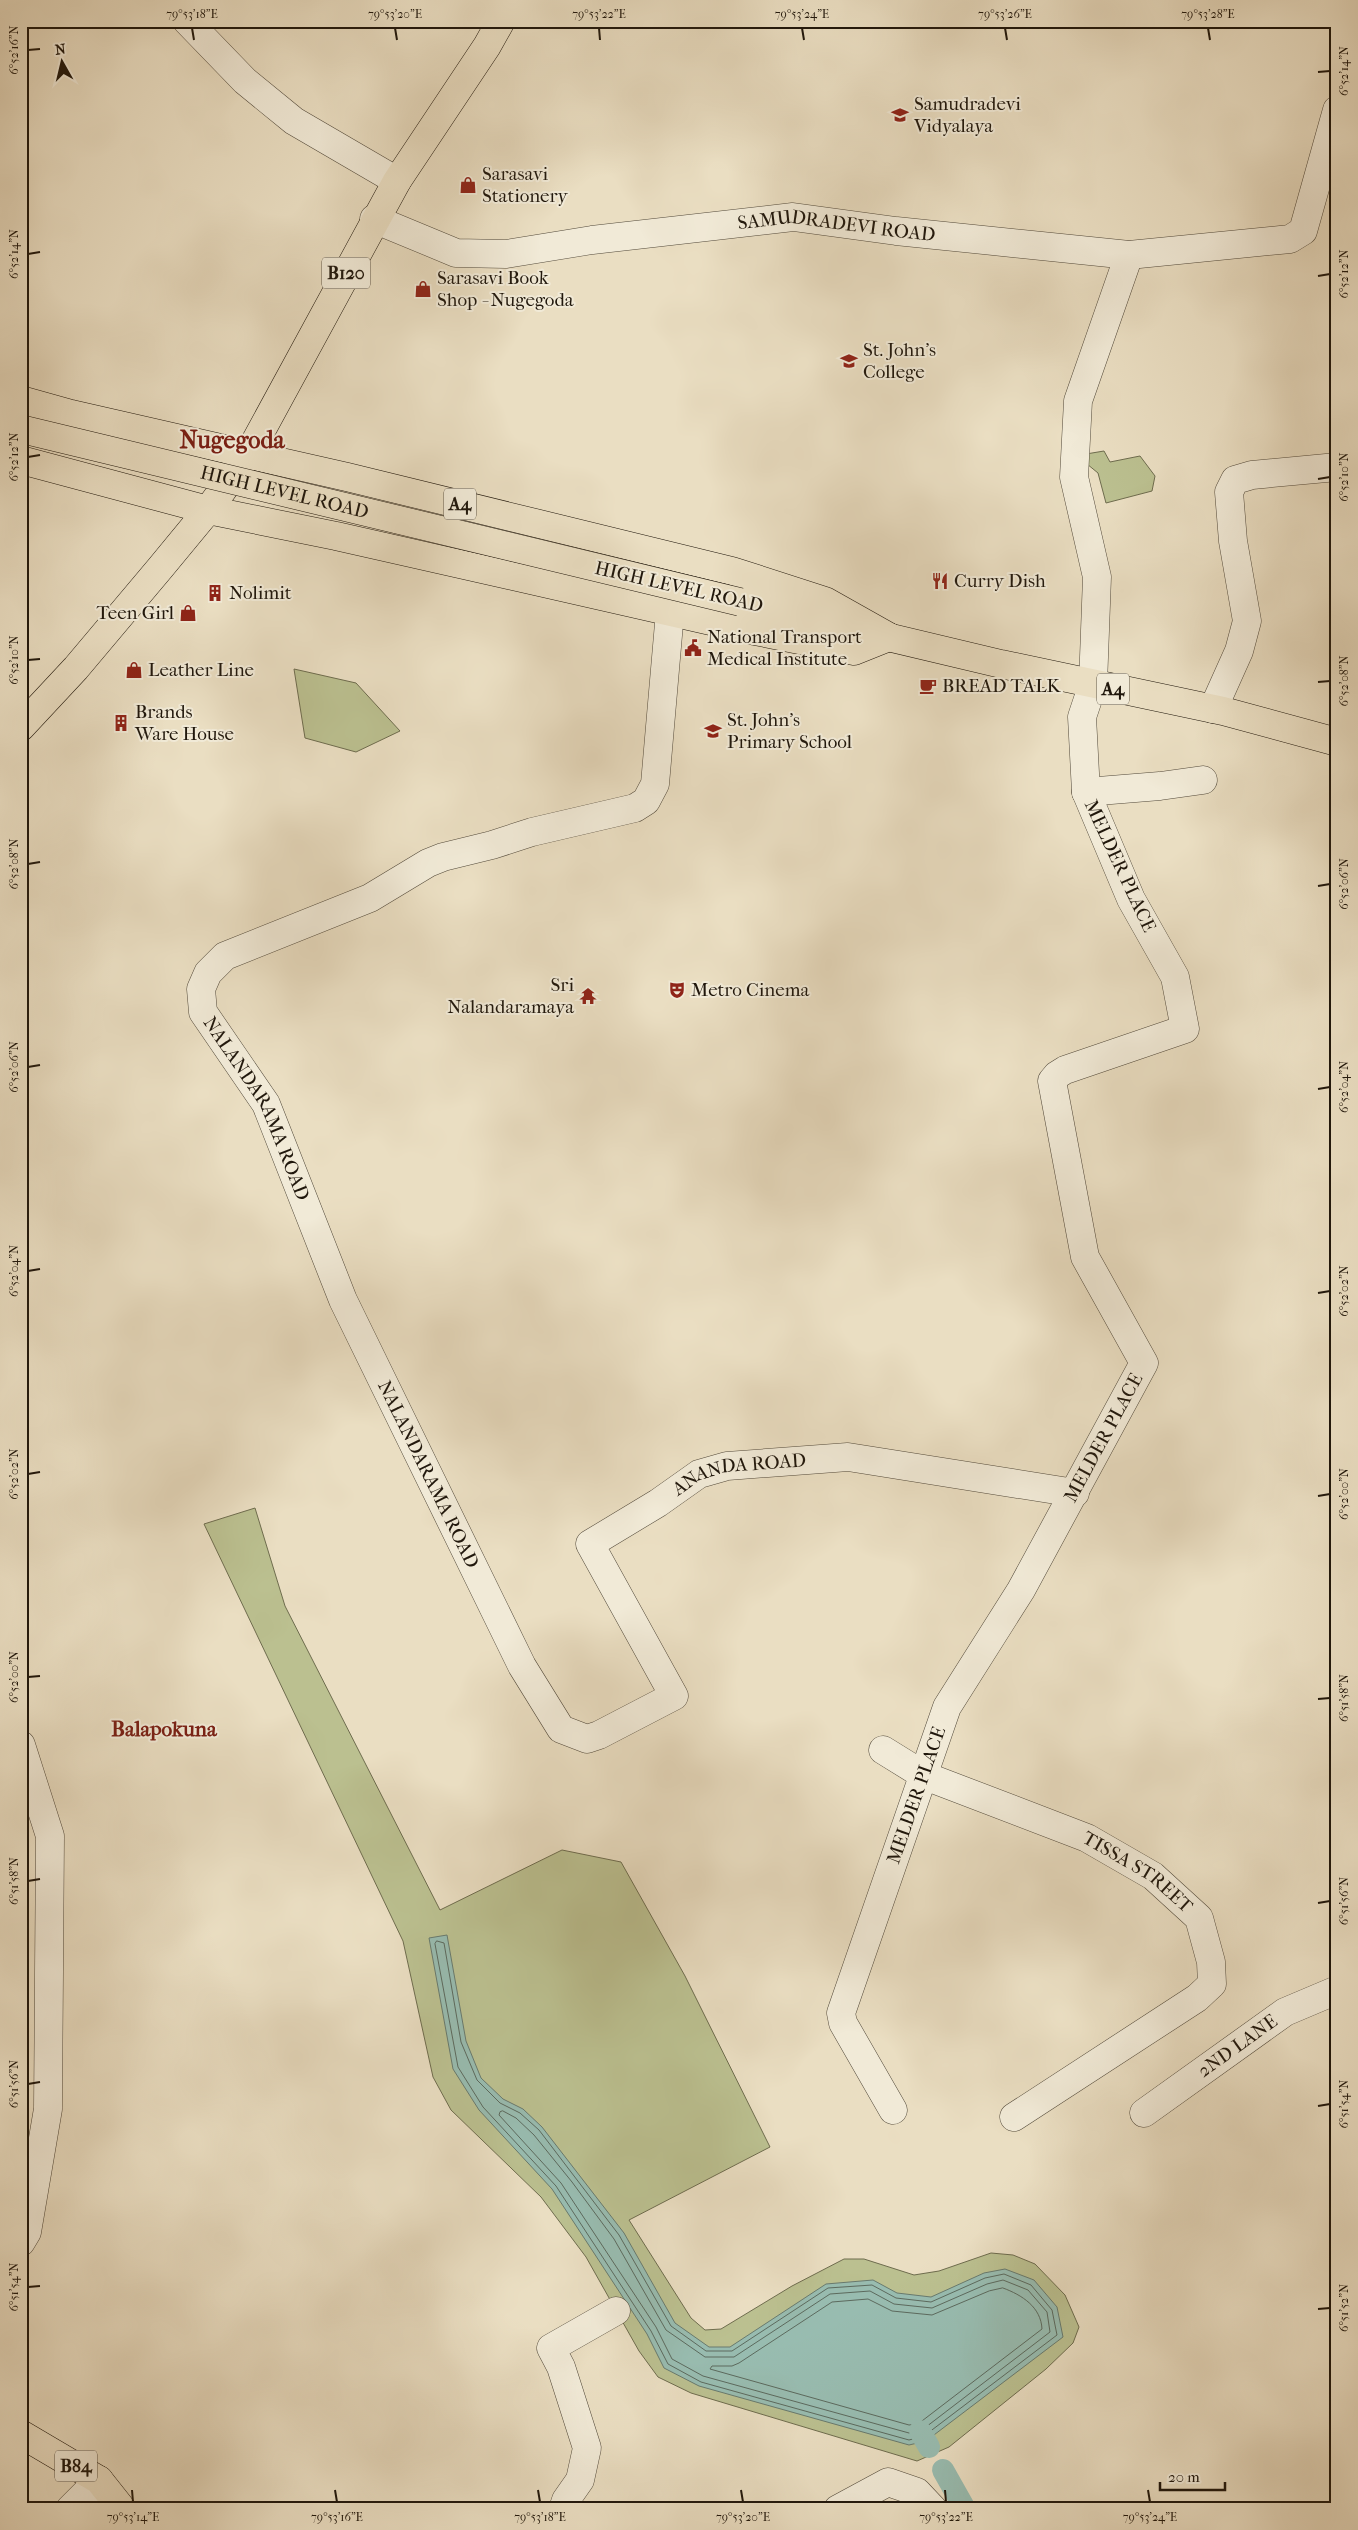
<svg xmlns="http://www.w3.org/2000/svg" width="1358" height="2530" viewBox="0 0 1358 2530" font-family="'IM FELL French Canon',serif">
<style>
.green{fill:#bbc090;stroke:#6e6c4e}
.water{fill:#98bcb0;stroke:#687a6e}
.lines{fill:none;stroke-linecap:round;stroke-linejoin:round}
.shore{stroke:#5c6a5e;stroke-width:1}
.canal{stroke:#98bcb0;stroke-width:22}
.minor-casing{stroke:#52493a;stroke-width:29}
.major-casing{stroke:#20170c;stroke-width:29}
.highway-casing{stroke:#20170c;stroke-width:29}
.minor{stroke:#f1ead7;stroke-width:28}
.major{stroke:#eadec2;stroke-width:28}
.highway{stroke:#eadec2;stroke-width:28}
.highway-bridge-casing{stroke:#20170c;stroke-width:29;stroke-linecap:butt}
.highway-bridge{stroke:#eadec2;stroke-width:28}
.ticks{fill:none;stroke:#20170c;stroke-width:2}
.labels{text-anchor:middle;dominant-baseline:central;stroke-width:4;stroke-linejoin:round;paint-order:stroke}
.shield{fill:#f1ead7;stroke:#5f5649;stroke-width:1}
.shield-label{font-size:18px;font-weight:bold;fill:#20170c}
.poi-label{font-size:19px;fill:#20170c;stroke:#f1ead7;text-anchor:start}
.street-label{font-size:19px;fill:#20170c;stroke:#f1ead7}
.quarter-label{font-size:21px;font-weight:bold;fill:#7a1f14;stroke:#f1ead7}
.district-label{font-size:24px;font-weight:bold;fill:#7a1f14;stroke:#f1ead7}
.neatline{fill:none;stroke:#20170c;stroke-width:2}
.ticks-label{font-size:12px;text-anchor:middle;fill:#20170c}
</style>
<rect width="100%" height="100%" fill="#eadec2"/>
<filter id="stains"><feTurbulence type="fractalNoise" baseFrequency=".004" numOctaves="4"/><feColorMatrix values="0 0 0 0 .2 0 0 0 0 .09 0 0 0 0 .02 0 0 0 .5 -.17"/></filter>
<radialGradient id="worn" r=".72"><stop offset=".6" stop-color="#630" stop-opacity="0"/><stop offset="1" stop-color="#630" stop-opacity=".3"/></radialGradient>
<!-- green -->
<g class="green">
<path d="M1104,451l6,11 30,-6 15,20 -3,15 -46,12 -8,-30 -11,-9 -1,-10z"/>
<path d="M294,669l62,14 44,48 -44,21 -51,-14z"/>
<path d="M255,1508l30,98 155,304 122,-60 59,12 64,114 85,171 -141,73 62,98 14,12 16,-1 71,-43 52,-27h20l50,16 25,-4 52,-18 22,2 22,9 30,31 14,32 -6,16 -27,26 -97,78 -32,14 -226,-68 -33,-16 -19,-26 -53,-94 -45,-60 -90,-87 -18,-33 -30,-136 -199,-417z"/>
</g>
<!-- water -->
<path class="water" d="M447,1935l19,106 15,37 22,21 20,10 19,18 82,106 51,90 34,24h21l96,-63 47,-4 24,13 34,4 53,-24 21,-4 29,11 23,27 6,30 -137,104 -17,4 -210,-59 -35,-18 -17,-34 -95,-145 -73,-79 -26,-41 -24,-131z"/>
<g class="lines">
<!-- shore -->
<g class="shore">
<path d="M437,1941l7,2 17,99 16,38 23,23 20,10 19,17 80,105 52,91 35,25h26l96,-63 44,-3 24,13 35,4 54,-24 19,-4 27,11 21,25 5,25 -133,101 -15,4 -208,-58 -33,-18 -17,-33 -95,-145 -73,-79 -25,-40 -23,-123z"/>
<path d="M503,2111l13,7 18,17 38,47 42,57 52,91 39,27h29l96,-63 40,-3 24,13 38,4 55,-24 16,-4 25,10 19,22 3,20 -128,98 -13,3 -206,-57 -31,-17 -16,-32 -95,-144 -62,-68 1,-3z"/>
<path d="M1003,2288c19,7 38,19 39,41l-124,95 -9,1 -199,-56 2,-3h20l7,-3 93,-61 36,-3 24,12 40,4 57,-24z"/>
</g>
<!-- canal -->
<g class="canal">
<path d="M920,2431l9,16"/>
<path d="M943,2470l22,39"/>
</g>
<!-- minor casing -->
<g class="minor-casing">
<g id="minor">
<path d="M187,21l58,60 49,40 103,60"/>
<path id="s1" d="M374,219l82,34 50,1 86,-14 201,-23 103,14 233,24 161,-16 13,-8 34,-121"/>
<path id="s2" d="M670,612l-15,172 -9,17 -11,7 -103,24 -40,13 -49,12 -15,6 -58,35 -145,58 -17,17 -7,16 2,23 63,92 77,196 179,366 39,63 26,10 12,-4 75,-39 -84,-152 68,-41 41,-29 28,-8 121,-9 227,36"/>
<path d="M1213,709l26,-58 8,-30 -14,-80 -4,-49 6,-12 17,-5 85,-8"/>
<path d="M1086,792l74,-6 43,-6"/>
<path d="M21,1745l29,91 -2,273 -21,123 -6,10"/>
<path id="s3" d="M883,1750l42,26 162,62 66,38 46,42 12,44 1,22 -15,14 -183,119"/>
<path id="s4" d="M893,2110l-50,-87 -2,-10 106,-306 74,-117 123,-227 -59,-106 -33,-176 5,-6 8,-5 120,-41 -10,-52 -44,-78 -45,-107 -4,-75 11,-33 4,-107 -23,-100 4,-76 51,-146"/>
<path id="s5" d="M1144,2113l141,-101 52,-22"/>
<path d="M70,2509l29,-29"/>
<path d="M563,2509l3,-9 14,-20 7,-32 -26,-81 -10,-19 65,-37"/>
<path d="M838,2509l50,-27 29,10 16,17"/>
</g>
</g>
<!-- major casing -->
<g class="major-casing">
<g id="major">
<path d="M21,727l55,-59 85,-101 47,-57 40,-55 149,-274 90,-135 14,-25"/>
<path d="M21,2434l78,46 23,29"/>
</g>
</g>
<!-- highway casing -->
<g class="highway-casing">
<g id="highway">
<path d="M21,400l50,14 276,63 385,94 93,30 64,36"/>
<path d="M21,460l187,50 128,26 419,95 99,20 35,-14"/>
<path d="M740,602l261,62 222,47 114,31"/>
</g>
</g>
<!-- minor -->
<use href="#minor" class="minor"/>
<!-- major -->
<use href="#major" class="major"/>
<!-- highway -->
<use href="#highway" class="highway"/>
<!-- highway-bridge casing -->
<g class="highway-bridge-casing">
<g id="highway-bridge">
<path id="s6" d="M21,429l719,173"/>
</g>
</g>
<!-- highway-bridge -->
<use href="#highway-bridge" class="highway-bridge"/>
</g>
<!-- ticks -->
<path class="ticks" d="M192,28l2,12M395,28l2,12M599,28l1,12M802,28l2,12M1005,28l2,12M1208,28l2,12M28,50l12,-1M1318,72l12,-1M28,254l12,-2M1318,276l12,-2M28,457l12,-2M1318,479l12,-2M28,660l12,-1M1318,682l12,-1M28,864l12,-2M1318,886l12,-2M28,1067l12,-2M1318,1089l12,-2M28,1271l12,-2M1318,1293l12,-2M28,1474l12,-2M1318,1496l12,-2M28,1677l12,-1M1318,1699l12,-1M28,1881l12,-2M1318,1903l12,-2M28,2084l12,-2M1318,2106l12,-2M28,2287l12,-1M1318,2309l12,-1M132,2490l1,12M335,2490l2,12M538,2490l2,12M741,2490l2,12M945,2490l1,12M1148,2490l2,12"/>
<!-- icons -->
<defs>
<g id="school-bare" transform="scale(1.35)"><path d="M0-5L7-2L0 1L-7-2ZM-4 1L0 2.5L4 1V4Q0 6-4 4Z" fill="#8f2418" stroke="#f1ead7" stroke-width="2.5" paint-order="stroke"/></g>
<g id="shop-bare" transform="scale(1.35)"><path d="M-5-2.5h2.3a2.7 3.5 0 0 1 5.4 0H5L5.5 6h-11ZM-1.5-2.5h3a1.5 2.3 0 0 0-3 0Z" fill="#8f2418" stroke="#f1ead7" stroke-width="2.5" paint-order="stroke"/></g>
<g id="restaurant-bare" transform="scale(1.35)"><path d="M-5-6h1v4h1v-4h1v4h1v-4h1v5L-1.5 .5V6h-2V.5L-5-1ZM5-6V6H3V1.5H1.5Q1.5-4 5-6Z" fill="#8f2418" stroke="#f1ead7" stroke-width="2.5" paint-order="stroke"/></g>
<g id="building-bare" transform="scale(1.35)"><path d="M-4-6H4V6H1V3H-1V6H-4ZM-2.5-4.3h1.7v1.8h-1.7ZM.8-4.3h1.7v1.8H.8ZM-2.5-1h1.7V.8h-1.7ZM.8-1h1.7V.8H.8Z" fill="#8f2418" stroke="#f1ead7" stroke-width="2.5" paint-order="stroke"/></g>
<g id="civic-bare" transform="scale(1.35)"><path d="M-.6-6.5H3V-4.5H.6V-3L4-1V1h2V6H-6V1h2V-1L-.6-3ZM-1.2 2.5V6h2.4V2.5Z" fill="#8f2418" stroke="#f1ead7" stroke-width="2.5" paint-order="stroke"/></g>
<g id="cafe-bare" transform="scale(1.35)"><path d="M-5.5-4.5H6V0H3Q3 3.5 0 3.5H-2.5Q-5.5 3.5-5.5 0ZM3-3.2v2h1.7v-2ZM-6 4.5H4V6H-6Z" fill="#8f2418" stroke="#f1ead7" stroke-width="2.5" paint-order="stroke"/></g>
<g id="theatre-bare" transform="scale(1.35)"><path d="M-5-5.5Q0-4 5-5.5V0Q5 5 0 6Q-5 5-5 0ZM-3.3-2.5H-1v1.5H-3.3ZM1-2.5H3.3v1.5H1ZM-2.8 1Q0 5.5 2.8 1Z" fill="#8f2418" stroke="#f1ead7" stroke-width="2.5" paint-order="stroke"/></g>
<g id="temple-bare" transform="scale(1.35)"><path d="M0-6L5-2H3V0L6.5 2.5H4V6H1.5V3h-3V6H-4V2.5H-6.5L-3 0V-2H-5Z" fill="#8f2418" stroke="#f1ead7" stroke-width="2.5" paint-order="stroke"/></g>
</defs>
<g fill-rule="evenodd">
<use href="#school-bare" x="900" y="115"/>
<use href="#shop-bare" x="468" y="185"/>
<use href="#shop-bare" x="423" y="289"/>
<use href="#school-bare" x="849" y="361"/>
<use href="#restaurant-bare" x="940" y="581"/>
<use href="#building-bare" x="215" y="593"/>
<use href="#shop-bare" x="188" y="613"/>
<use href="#civic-bare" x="693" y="648"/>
<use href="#shop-bare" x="134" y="670"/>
<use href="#cafe-bare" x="928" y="686"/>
<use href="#building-bare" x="121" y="723"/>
<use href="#school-bare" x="713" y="731"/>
<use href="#theatre-bare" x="677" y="990"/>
<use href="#temple-bare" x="588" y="996"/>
</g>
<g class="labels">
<!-- shield labels -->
<g class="shield">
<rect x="322" y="257.5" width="48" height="31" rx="4"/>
<rect x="444" y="488.5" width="32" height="31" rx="4"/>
<rect x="1097" y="673.5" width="32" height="31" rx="4"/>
<rect x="55" y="2450.5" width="42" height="31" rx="4"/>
</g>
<g class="shield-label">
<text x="346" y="273">B120</text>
<text x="460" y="504">A4</text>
<text x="1113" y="689">A4</text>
<text x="76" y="2466">B84</text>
</g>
<!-- poi labels -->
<g class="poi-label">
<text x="914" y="104">Samudradevi<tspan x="914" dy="22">Vidyalaya</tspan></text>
<text x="482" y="174">Sarasavi<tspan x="482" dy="22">Stationery</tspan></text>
<text x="437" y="278">Sarasavi Book<tspan x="437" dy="22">Shop - Nugegoda</tspan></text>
<text x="863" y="350">St. John's<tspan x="863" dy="22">College</tspan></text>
<text x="954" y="581">Curry Dish</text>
<text x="229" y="593">Nolimit</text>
<text x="174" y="613" text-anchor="end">Teen Girl</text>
<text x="707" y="637">National Transport<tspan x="707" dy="22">Medical Institute</tspan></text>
<text x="148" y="670">Leather Line</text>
<text x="942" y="686">BREAD TALK</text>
<text x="135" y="712">Brands<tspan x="135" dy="22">Ware House</tspan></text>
<text x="727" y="720">St. John's<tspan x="727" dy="22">Primary School</tspan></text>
<text x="574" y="985" text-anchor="end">Sri<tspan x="574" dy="22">Nalandaramaya</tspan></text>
<text x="691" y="990">Metro Cinema</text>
</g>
<!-- street labels -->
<g class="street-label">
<text stroke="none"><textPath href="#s1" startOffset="472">SAMUDRADEVI ROAD</textPath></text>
<text stroke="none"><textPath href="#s6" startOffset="271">HIGH LEVEL ROAD</textPath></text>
<text transform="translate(679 587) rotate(13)">HIGH LEVEL ROAD</text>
<text transform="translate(1120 866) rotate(65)">MELDER PLACE</text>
<text stroke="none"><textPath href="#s2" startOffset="819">NALANDARAMA ROAD</textPath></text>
<text stroke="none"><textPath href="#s4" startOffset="746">MELDER PLACE</textPath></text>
<text stroke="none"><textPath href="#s2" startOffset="1224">NALANDARAMA ROAD</textPath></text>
<text stroke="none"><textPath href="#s2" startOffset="1979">ANANDA ROAD</textPath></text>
<text stroke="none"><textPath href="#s4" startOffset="341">MELDER PLACE</textPath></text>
<text stroke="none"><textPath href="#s3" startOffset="284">TISSA STREET</textPath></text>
<text stroke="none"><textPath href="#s5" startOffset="115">2ND LANE</textPath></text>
</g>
<!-- quarter labels -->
<g class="quarter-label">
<text x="164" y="1729">Balapokuna</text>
</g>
<!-- district labels -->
<g class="district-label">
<text x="232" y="440">Nugegoda</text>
</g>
</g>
<!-- margin -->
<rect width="1358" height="2530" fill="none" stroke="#eadec2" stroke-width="55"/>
<!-- north arrow -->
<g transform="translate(62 62) rotate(352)" stroke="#f1ead7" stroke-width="4" paint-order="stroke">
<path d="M0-4L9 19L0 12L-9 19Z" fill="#20170c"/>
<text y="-8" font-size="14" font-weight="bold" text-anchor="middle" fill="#20170c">N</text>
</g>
<!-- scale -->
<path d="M1160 2482v8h65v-8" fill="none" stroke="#20170c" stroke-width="2.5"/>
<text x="1168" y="2482" font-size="15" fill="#20170c" stroke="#f1ead7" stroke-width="4" paint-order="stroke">20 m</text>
<rect x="28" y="28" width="1302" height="2474" class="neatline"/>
<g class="ticks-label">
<text x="192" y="18">79°53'18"E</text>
<text x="395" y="18">79°53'20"E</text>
<text x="599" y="18">79°53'22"E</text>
<text x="802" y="18">79°53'24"E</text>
<text x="1005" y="18">79°53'26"E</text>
<text x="1208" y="18">79°53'28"E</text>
<text transform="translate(14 50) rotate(-90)" y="4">6°52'16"N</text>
<text transform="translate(1344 71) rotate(-90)" y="4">6°52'14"N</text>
<text transform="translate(14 254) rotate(-90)" y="4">6°52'14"N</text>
<text transform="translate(1344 274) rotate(-90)" y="4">6°52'12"N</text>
<text transform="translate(14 457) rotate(-90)" y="4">6°52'12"N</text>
<text transform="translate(1344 477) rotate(-90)" y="4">6°52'10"N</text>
<text transform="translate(14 660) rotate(-90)" y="4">6°52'10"N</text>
<text transform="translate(1344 681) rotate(-90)" y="4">6°52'08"N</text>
<text transform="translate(14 864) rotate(-90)" y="4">6°52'08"N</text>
<text transform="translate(1344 884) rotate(-90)" y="4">6°52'06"N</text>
<text transform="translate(14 1067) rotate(-90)" y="4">6°52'06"N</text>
<text transform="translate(1344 1087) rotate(-90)" y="4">6°52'04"N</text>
<text transform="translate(14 1271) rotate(-90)" y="4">6°52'04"N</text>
<text transform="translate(1344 1291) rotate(-90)" y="4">6°52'02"N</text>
<text transform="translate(14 1474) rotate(-90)" y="4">6°52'02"N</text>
<text transform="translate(1344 1494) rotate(-90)" y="4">6°52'00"N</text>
<text transform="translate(14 1677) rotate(-90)" y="4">6°52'00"N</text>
<text transform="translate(1344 1698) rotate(-90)" y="4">6°51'58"N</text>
<text transform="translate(14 1881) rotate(-90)" y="4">6°51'58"N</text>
<text transform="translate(1344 1901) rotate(-90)" y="4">6°51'56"N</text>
<text transform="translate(14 2084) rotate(-90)" y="4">6°51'56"N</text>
<text transform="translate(1344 2104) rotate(-90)" y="4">6°51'54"N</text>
<text transform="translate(14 2287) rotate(-90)" y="4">6°51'54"N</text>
<text transform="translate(1344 2308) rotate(-90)" y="4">6°51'52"N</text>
<text x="133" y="2521">79°53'14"E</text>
<text x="337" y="2521">79°53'16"E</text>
<text x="540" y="2521">79°53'18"E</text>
<text x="743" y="2521">79°53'20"E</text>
<text x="946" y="2521">79°53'22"E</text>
<text x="1150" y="2521">79°53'24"E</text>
</g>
<rect width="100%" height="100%" filter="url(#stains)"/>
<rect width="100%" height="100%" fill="url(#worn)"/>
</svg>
